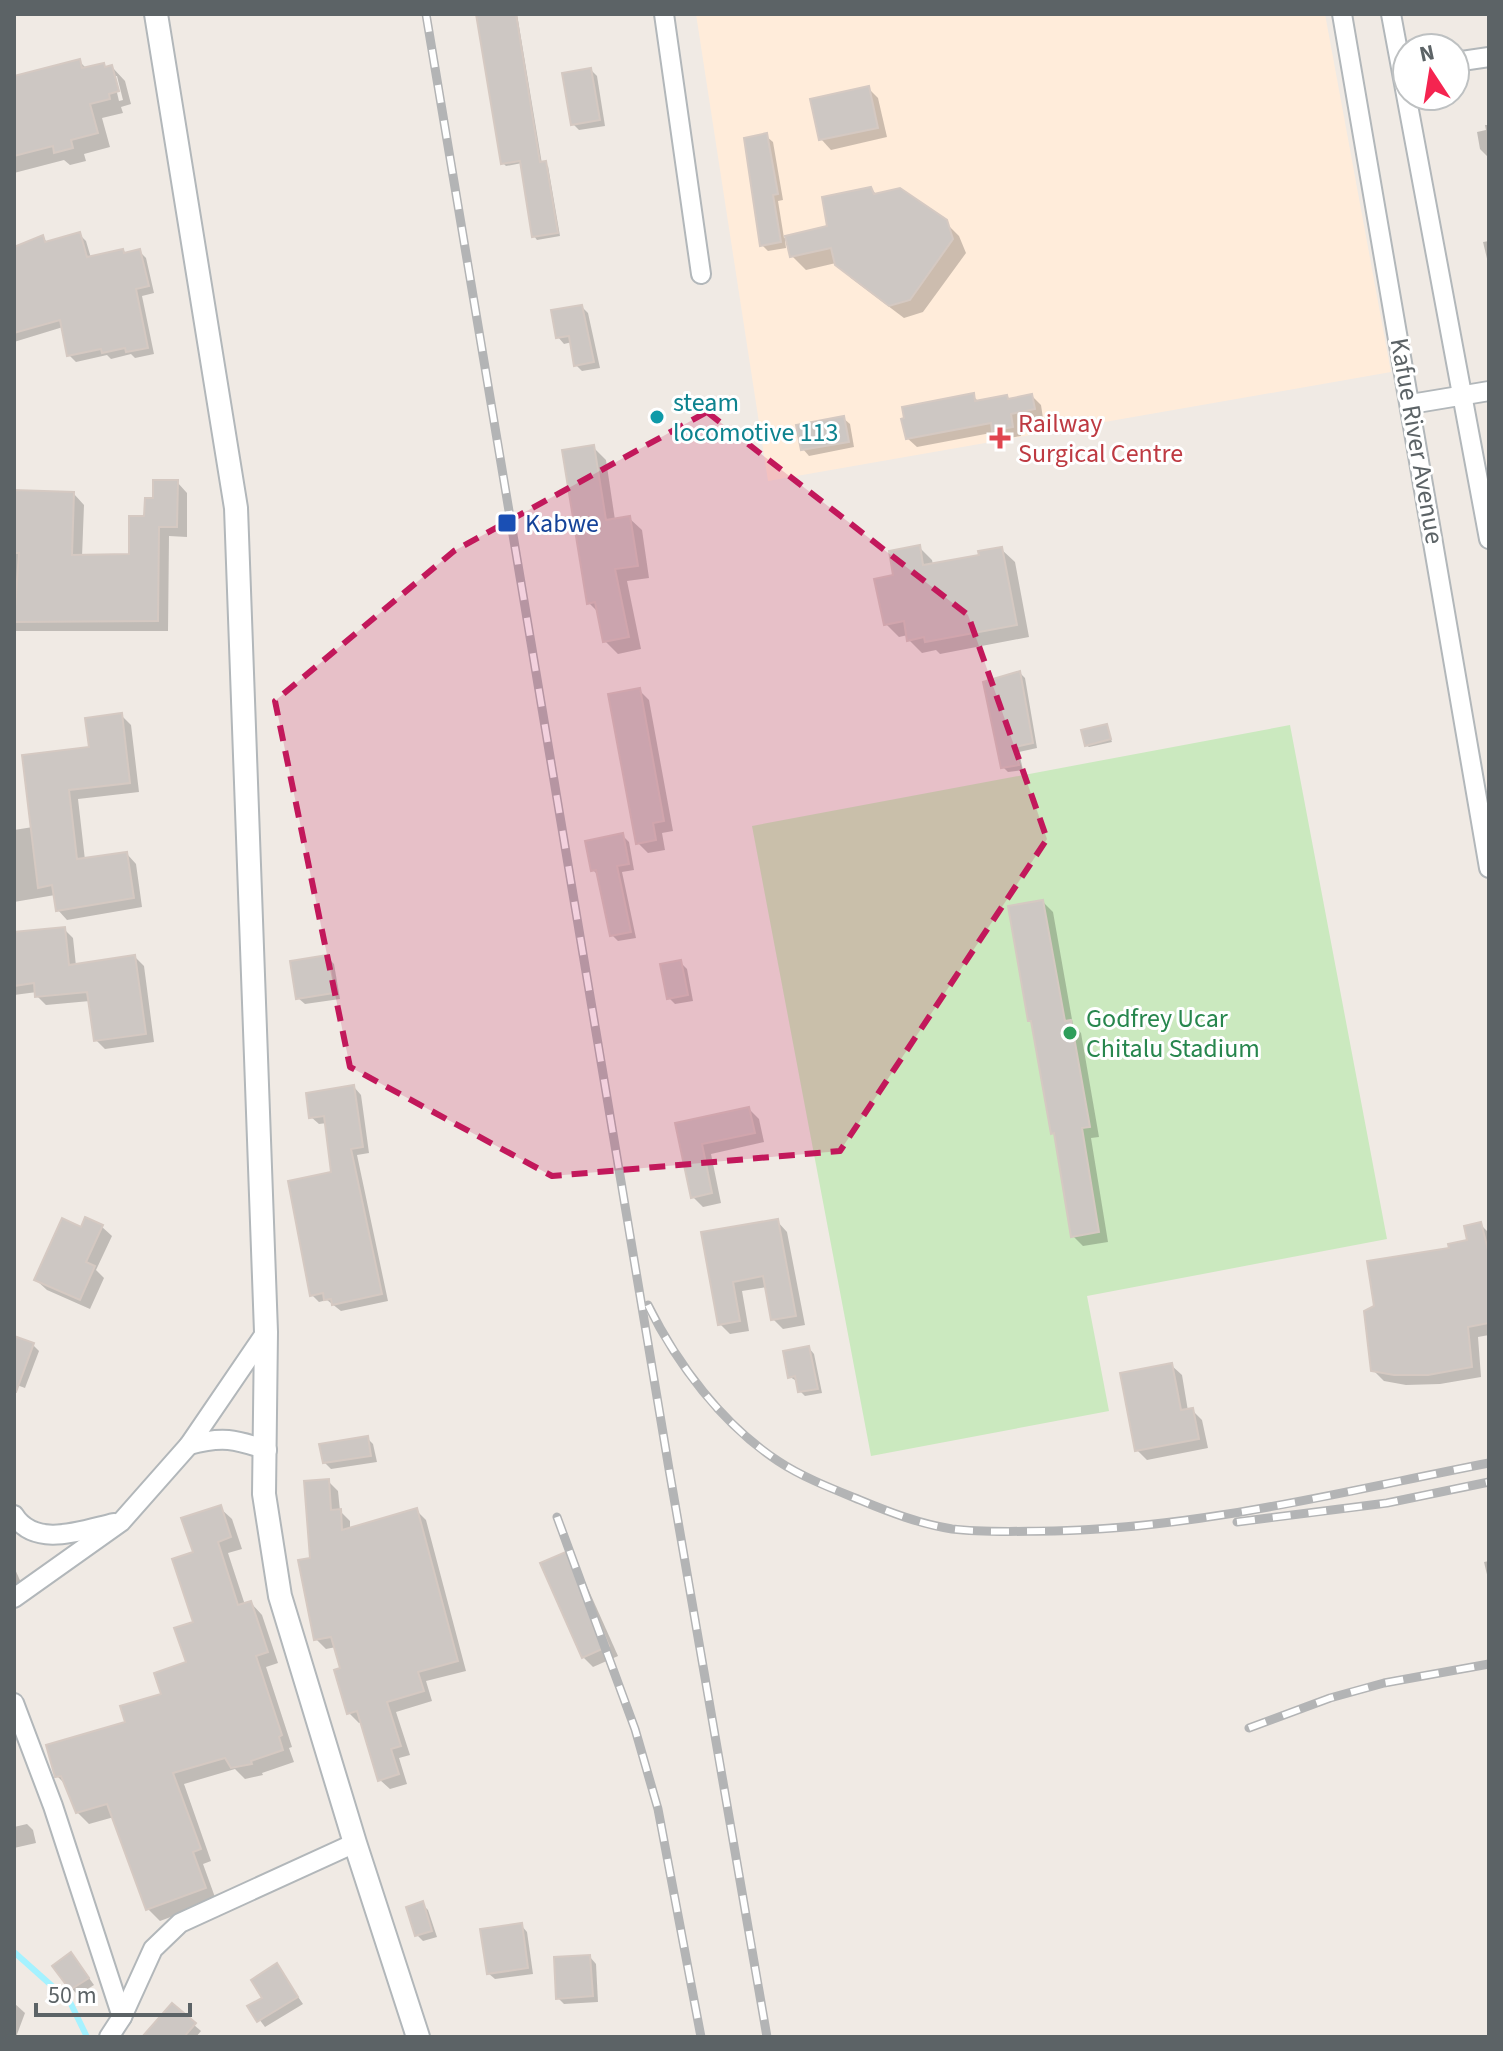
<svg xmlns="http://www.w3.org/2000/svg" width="1503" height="2051" viewBox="0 0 1503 2051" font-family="'Source Sans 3',sans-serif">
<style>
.commercial{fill:#ffecda}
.park{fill:#cbe9bf}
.shadow{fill:#0003;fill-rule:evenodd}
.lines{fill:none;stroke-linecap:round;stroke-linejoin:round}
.stream{stroke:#a5f2ff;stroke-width:6}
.building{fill:#cdc7c3;stroke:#d5c9c2;stroke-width:2}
.minor-casing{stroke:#b2b7ba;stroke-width:22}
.tertiary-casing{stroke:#b2b7ba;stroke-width:26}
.minor{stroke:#fff;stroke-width:18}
.tertiary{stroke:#fff;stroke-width:22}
.rail-casing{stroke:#b3b4b5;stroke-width:9}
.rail{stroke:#fff;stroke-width:6;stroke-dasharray:18;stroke-linecap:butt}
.marked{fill:#c2185b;fill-opacity:0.2;stroke:#c2185b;stroke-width:6;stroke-dasharray:16 10;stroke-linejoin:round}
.culture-dot{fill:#0f9aa8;stroke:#fff;stroke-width:3}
.health-dot{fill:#e0444e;stroke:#fff;stroke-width:3}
.transit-dot{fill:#1a4fb4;stroke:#fff;stroke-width:3}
.leisure-dot{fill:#2e9e5b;stroke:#fff;stroke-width:3}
.labels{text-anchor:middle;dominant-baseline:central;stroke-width:6;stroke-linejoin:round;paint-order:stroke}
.culture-label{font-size:26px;fill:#0d838f;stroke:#fff;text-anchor:start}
.health-label{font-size:26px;fill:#be3a42;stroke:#fff;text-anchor:start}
.street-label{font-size:26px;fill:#5c6366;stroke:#fff}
.transit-label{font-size:26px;fill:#164399;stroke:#fff;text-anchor:start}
.leisure-label{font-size:26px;fill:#27864d;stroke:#fff;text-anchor:start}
</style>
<rect width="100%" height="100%" fill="#f0eae4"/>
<!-- commercial -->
<path class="commercial" d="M696,14h629l66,358 -623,109z"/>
<!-- park -->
<path class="park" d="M1290,725l97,514 -300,57 22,115 -238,45 -119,-630z"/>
<!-- shadow -->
<g class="shadow">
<path d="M478,14h39l25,150 6,2 12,70 -23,4 -3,-4 -12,-73 -16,3 -3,-3z"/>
<path d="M79,61l8,8 16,-4 4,3 5,-1 13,14 6,23 -10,3 2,6 -21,5 8,29 -26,7 2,7 -16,4 -6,-5 -50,13v-95zM113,76h4l6,24 -4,1z"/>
<path d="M591,70l6,6 8,50 -26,4 -6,-6z"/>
<path d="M868,88l10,10 9,39 -56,13 -10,-11z"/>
<path d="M1485,125h4v33l-9,-9 -3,-17 9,-2z"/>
<path d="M766,136l7,6 10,58 -5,1 6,37 45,-10 42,-39 6,6 68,27 14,14 7,17 -43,59 -19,6 -53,-40 -15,-15 -30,7 -14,-14 -4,-17 -3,1 1,8 -18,3 -6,-6z"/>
<path d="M79,234l7,7 5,17 31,-7 4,4 13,-4 7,7 8,35 -12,3 12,58 -19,4 -4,-4 -20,5 -4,-4 -31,7 -7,-7 -6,-28 -49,15v-93l29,-11 5,5z"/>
<path d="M1489,241v26l-6,-25z"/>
<path d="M582,307l6,6 12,55 -18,3 -6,-6 -4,-23 -8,2 -6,-7z"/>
<path d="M973,396l6,6 27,-5 4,4 22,-5 9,9 2,13 -24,5 2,13 -18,3 -7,-7 -79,15 -10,-9z"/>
<path d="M843,418l7,6 4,23 -45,9 -6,-7z"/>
<path d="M593,447l13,13 9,60 14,-2 13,12 7,48 -22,3 14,68 -23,5 -13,-13 -6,-28 -10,-10z"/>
<path d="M177,482l10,11v44l-18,-1 -1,95h-154v-139l60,2 10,11 -2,52 49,-1 24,-56z"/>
<path d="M919,547l13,13 1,5 48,-9 20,-7 14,13 14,75 -89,17 -4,-4 -14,3 -13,-13 -1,-5 -9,2 -13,-13 10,-48z"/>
<path d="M1020,673l5,5 12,70 -18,4 4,18 -15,2 -5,-5z"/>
<path d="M639,690l10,10 24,131 -11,2 3,17 -17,3 -10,-10z"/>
<path d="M122,716l9,9 8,67 -61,7 7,61 42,-6 9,10 6,43 -75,13 -9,-10 -3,-15 -41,7v-72l19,-3 58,-78z"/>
<path d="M1106,726l6,16 -23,5 -3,-2z"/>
<path d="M622,835l7,7 5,28 -12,2 14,66 -18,3 -6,-6 -12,-58 -7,-7z"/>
<path d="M1043,902l10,10 20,113 8,8 18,104 -8,1 17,104 -25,4 -10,-10 -17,-100 -3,-3 -19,-109 -4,-4z"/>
<path d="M64,929l9,9 3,28 59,-9 9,9 10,76 -49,7 -9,-9 -6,-39 -44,4 -9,-9v-4l-23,3v-62z"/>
<path d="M327,957l7,7 6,35 -35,5 -7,-6z"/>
<path d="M680,962l7,7 6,32 -18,3 -6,-6z"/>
<path d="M354,1087l7,8 8,58 -12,2 31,146 -47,10 -14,-11 -8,2 -7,-7 21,-122 -6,-50 -8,1 -8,-7z"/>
<path d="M749,1109l10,10 5,23 -53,12 10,49 -18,4 -10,-10 -16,-73z"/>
<path d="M777,1221l10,11 18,93 -22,4 -10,-10 -6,-32 -25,4 7,40 -19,3 -10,-10 -17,-90z"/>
<path d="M1480,1224l9,9v102l-11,2 3,40 -41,7 -34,1 -22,-4 -11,-11 78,-120 19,-9z"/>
<path d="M101,1226l11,10 -16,34 8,8 -14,31 -43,-19 -11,-10 46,-50z"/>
<path d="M14,1342l19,3 6,6 -14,37 -11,-4z"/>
<path d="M809,1348l5,6 8,39 -17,3 -5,-5 -2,-9 -8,-5z"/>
<path d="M1171,1365l11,10 6,36 4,-1 10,10 6,28 -61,12 -10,-10z"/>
<path d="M367,1438l6,6 4,18 -46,7 -6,-6z"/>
<path d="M328,1481l10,10 2,20 10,10v9l66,-20 10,10 40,151 -40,10 6,20 -36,11 14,43 -11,3 8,26 -17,5 -10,-9 -18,-58 -3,1 -10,-10 -7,-43 -6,-23 -10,2 -10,-10 -4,-79z"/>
<path d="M220,1508l12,11 10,30 -14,4 17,52 6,-2 11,12 16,48 -12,4 26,80 -3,1 5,14 -32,11 1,2 -18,4 -10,-10 -51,15 27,77 -8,3 13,36 -56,21 -12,-12 -34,-92 -25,7 -12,-12 -10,-26 -10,-10 106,-81 26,-31 6,-41v-69z"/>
<path d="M567,1554l10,10 41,92 -25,11 -10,-10z"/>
<path d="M1489,1561v22l-5,-21z"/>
<path d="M14,1567l9,20 -9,3z"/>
<path d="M27,1824l6,6 3,13 -22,5v-21z"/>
<path d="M422,1904l6,6 9,27 -14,4 -6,-6z"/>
<path d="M521,1925l6,7 6,42 -38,5 -7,-6z"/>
<path d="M590,1957l6,7 2,38 -34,2 -6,-6z"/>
<path d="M77,1961l17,24 -16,10 -6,-6z"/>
<path d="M277,1966l26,38 -38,23 -15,-20 15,-9z"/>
<path d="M14,2003l11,10 -9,24h-2z"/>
<path d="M194,2025l7,6 -5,6h-43z"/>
</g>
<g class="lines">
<!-- stream -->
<path class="stream" d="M14,1952l56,50 17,35"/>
</g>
<!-- building -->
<g class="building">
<path d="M476,14h40l24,148 6,-1 12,72 -26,4 -12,-76 -19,3z"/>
<path d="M80,59l2,9 22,-5 1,4 7,-2 7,26 -10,3 1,5 -20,5 8,29 -27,7 2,8 -19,5 -1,-7 -39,10v-80z"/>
<path d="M591,68l9,52 -29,5 -9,-52z"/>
<path d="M869,86l9,42 -59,12 -9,-41z"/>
<path d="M767,133l11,61 -5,1 8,47 -21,4 -16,-108z"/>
<path d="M871,187l3,7 26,-6 47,32 6,19 -43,61 -21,6 -54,-41 -4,-17 -41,9 -5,-21 42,-10 -5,-29z"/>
<path d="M80,232l7,25 36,-8 1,4 16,-4 9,37 -13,3 12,59 -22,4 -1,-4 -23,5 -1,-4 -34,7 -7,-36 -46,13v-86l29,-12 2,7z"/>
<path d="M582,305l12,57 -20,4 -5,-30 -13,2 -5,-28z"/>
<path d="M974,393l1,8 32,-6 1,4 24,-5 3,15 -24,5 2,13 -21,4 -1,-8 -85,16 -5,-20 3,-1 -2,-11z"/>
<path d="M844,416l5,26 -48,8 -5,-25z"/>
<path d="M594,445l12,75 24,-4 8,50 -23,3 14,68 -26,5 -8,-40 -8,2 -25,-154z"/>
<path d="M153,480h25l-1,47h-18l-1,94 -144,1 5,-69h-5v-63l60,2 -2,63 57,-1v-38h15l1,-18h8z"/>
<path d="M920,545l3,20 56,-10 -1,-4 24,-4 15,78 -92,17 -1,-5 -17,4 -3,-20 -20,4 -10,-46 19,-4 -4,-24z"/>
<path d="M1020,671l13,72 -18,4 4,18 -18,3 -18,-86z"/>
<path d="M640,688l24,133 -11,2 3,17 -20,4 -28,-150z"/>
<path d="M122,713l8,70 -61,7 8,69 50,-7 7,46 -78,13 -4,-26 -14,3 -16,-133 67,-8 -4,-29z"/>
<path d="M1107,724l4,15 -26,7 -4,-16z"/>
<path d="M623,833l6,31 -12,2 14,66 -21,4 -14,-66 -5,1 -6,-30z"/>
<path d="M1043,900l22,121 6,-1 19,107 -8,1 17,104 -28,5 -17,-104 -3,1 -20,-113h-3l-20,-115z"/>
<path d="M65,927l4,38 66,-10 11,79 -52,7 -7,-49 -52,5 -1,-14 -20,3v-54z"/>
<path d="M328,955l6,38 -38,6 -6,-38z"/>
<path d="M681,960l7,35 -21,4 -7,-35z"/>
<path d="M354,1085l9,62 -12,2 31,145 -50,11 -1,-6 -7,1 -1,-7 -13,3 -22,-115 43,-9 -7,-56 -15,2 -3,-25z"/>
<path d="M749,1107l6,26 -53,11 10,49 -21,5 -16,-75z"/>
<path d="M85,1217l18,8 -17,37 9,4 -15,34 -46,-20 28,-62 19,9z"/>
<path d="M778,1219l18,97 -25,4 -8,-44 -30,6 7,39 -22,4 -17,-93z"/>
<path d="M1481,1222l8,32v69l-21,4 4,40 -44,8h-34l-23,-4 -7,-60 10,-5 -7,-45 82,-13 -1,-4 19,-4 -3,-14z"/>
<path d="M14,1336l20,7 -18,49h-2z"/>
<path d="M809,1346l9,43 -20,3 -3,-16 -7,2 -5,-27z"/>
<path d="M1172,1363l9,47 12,-2 6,31 -64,12 -15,-78z"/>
<path d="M368,1436l3,20 -48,7 -4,-19z"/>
<path d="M329,1479l2,31 10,-1 1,21 75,-22 41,153 -40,11 6,19 -37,11 14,44 -10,3 8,25 -21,7 -21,-70 -10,3 -13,-44 6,-2 -9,-31 -17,3 -16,-80 12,-2 -6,-77z"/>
<path d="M221,1505l10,32 -13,5 20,63 13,-4 17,51 -12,4 26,79 -3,2 4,13 -32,11 1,3 -21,4 -6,-10 -52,15 28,76 -8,3 13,36 -60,22 -39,-106 -31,9 -15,-37 -6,1 -9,-32 79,-23 -5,-16 41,-12 -7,-21 32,-11 -12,-34 19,-6 -21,-63 21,-7 -12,-34z"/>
<path d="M568,1551l41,95 -27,12 -42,-95z"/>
<path d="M423,1901l9,30 -17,5 -9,-29z"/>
<path d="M522,1923l6,45 -41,6 -7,-45z"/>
<path d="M71,1952l18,26 -19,12 -18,-24z"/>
<path d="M590,1955l3,41 -37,3 -2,-42z"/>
<path d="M277,1963l21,34 -41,25 -10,-16 15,-8 -11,-18z"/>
<path d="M172,2003l24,20 -12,14h-42z"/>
</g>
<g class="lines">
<!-- minor casing -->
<g class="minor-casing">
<g id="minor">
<path d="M664,14l37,260"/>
<path d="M1342,14l147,854"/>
<path d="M1391,14l98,525"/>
<path d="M1455,62l34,-5"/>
<path d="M1411,404l78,-13"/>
<path d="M189,1445c33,-9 46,-6 78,5"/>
<path d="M14,1515c21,34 69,15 100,8"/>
<path d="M14,1598l107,-76 68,-77 77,-113"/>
<path d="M14,1703l39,103 69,211"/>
<path d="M109,2037l13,-20 31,-68 27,-26 175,-80"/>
</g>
</g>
<!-- tertiary casing -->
<g class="tertiary-casing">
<path id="tertiary" d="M156,14l80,494 30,824 -2,162 16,102 75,247 63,194"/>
</g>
<!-- minor -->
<use href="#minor" class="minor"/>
<!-- tertiary -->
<use href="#tertiary" class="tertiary"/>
<!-- rail casing -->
<g class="rail-casing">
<g id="rail">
<path d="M426,14l243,1455 98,568"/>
<path d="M648,1305c29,59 74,119 130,156 24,16 55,28 82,39 29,12 60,24 92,29 33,4 68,2 102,2 147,-3 291,-40 435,-68"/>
<path d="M557,1517l78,212 23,80 43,228"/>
<path d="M1237,1522l150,-19 102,-21"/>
<path d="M1249,1728l81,-30 54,-15 105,-19"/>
</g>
</g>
<!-- rail -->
<use href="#rail" class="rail"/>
</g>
<!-- marked area -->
<path class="marked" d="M707,412l261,203 79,224 -207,312 -288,25 -202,-109 -75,-366 179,-150z"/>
<!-- markers -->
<circle class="culture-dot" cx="657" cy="417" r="8"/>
<path class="health-dot" d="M996 426h8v8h8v8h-8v8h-8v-8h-8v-8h8z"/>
<rect class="transit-dot" x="497" y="513" width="20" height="20" rx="4"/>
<circle class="leisure-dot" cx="1070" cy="1033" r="8"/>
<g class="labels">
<!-- culture labels -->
<g class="culture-label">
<text x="673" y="402">steam<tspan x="673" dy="30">locomotive 113</tspan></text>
</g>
<!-- health labels -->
<g class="health-label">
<text x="1018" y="423">Railway<tspan x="1018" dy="30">Surgical Centre</tspan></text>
</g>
<!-- street labels -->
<g class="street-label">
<text transform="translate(1417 441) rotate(80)">Kafue River Avenue</text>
</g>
<!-- transit labels -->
<g class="transit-label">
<text x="525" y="523">Kabwe</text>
</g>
<!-- leisure labels -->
<g class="leisure-label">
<text x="1086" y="1018">Godfrey Ucar<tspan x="1086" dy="30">Chitalu Stadium</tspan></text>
</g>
</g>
<!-- border -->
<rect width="1503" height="2051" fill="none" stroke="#5c6366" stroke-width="32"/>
<!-- north arrow -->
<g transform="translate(1431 72) rotate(348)"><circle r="38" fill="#ffffff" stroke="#bec1c2" stroke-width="2"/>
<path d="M0-6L14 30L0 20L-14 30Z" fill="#f52450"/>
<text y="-12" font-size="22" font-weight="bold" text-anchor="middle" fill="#5c6366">N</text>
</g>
<!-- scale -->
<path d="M36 2003v12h154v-12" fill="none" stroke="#5c6366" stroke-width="4"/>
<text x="48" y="2003" font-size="24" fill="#5c6366" stroke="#ffffff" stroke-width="6" paint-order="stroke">50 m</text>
</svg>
